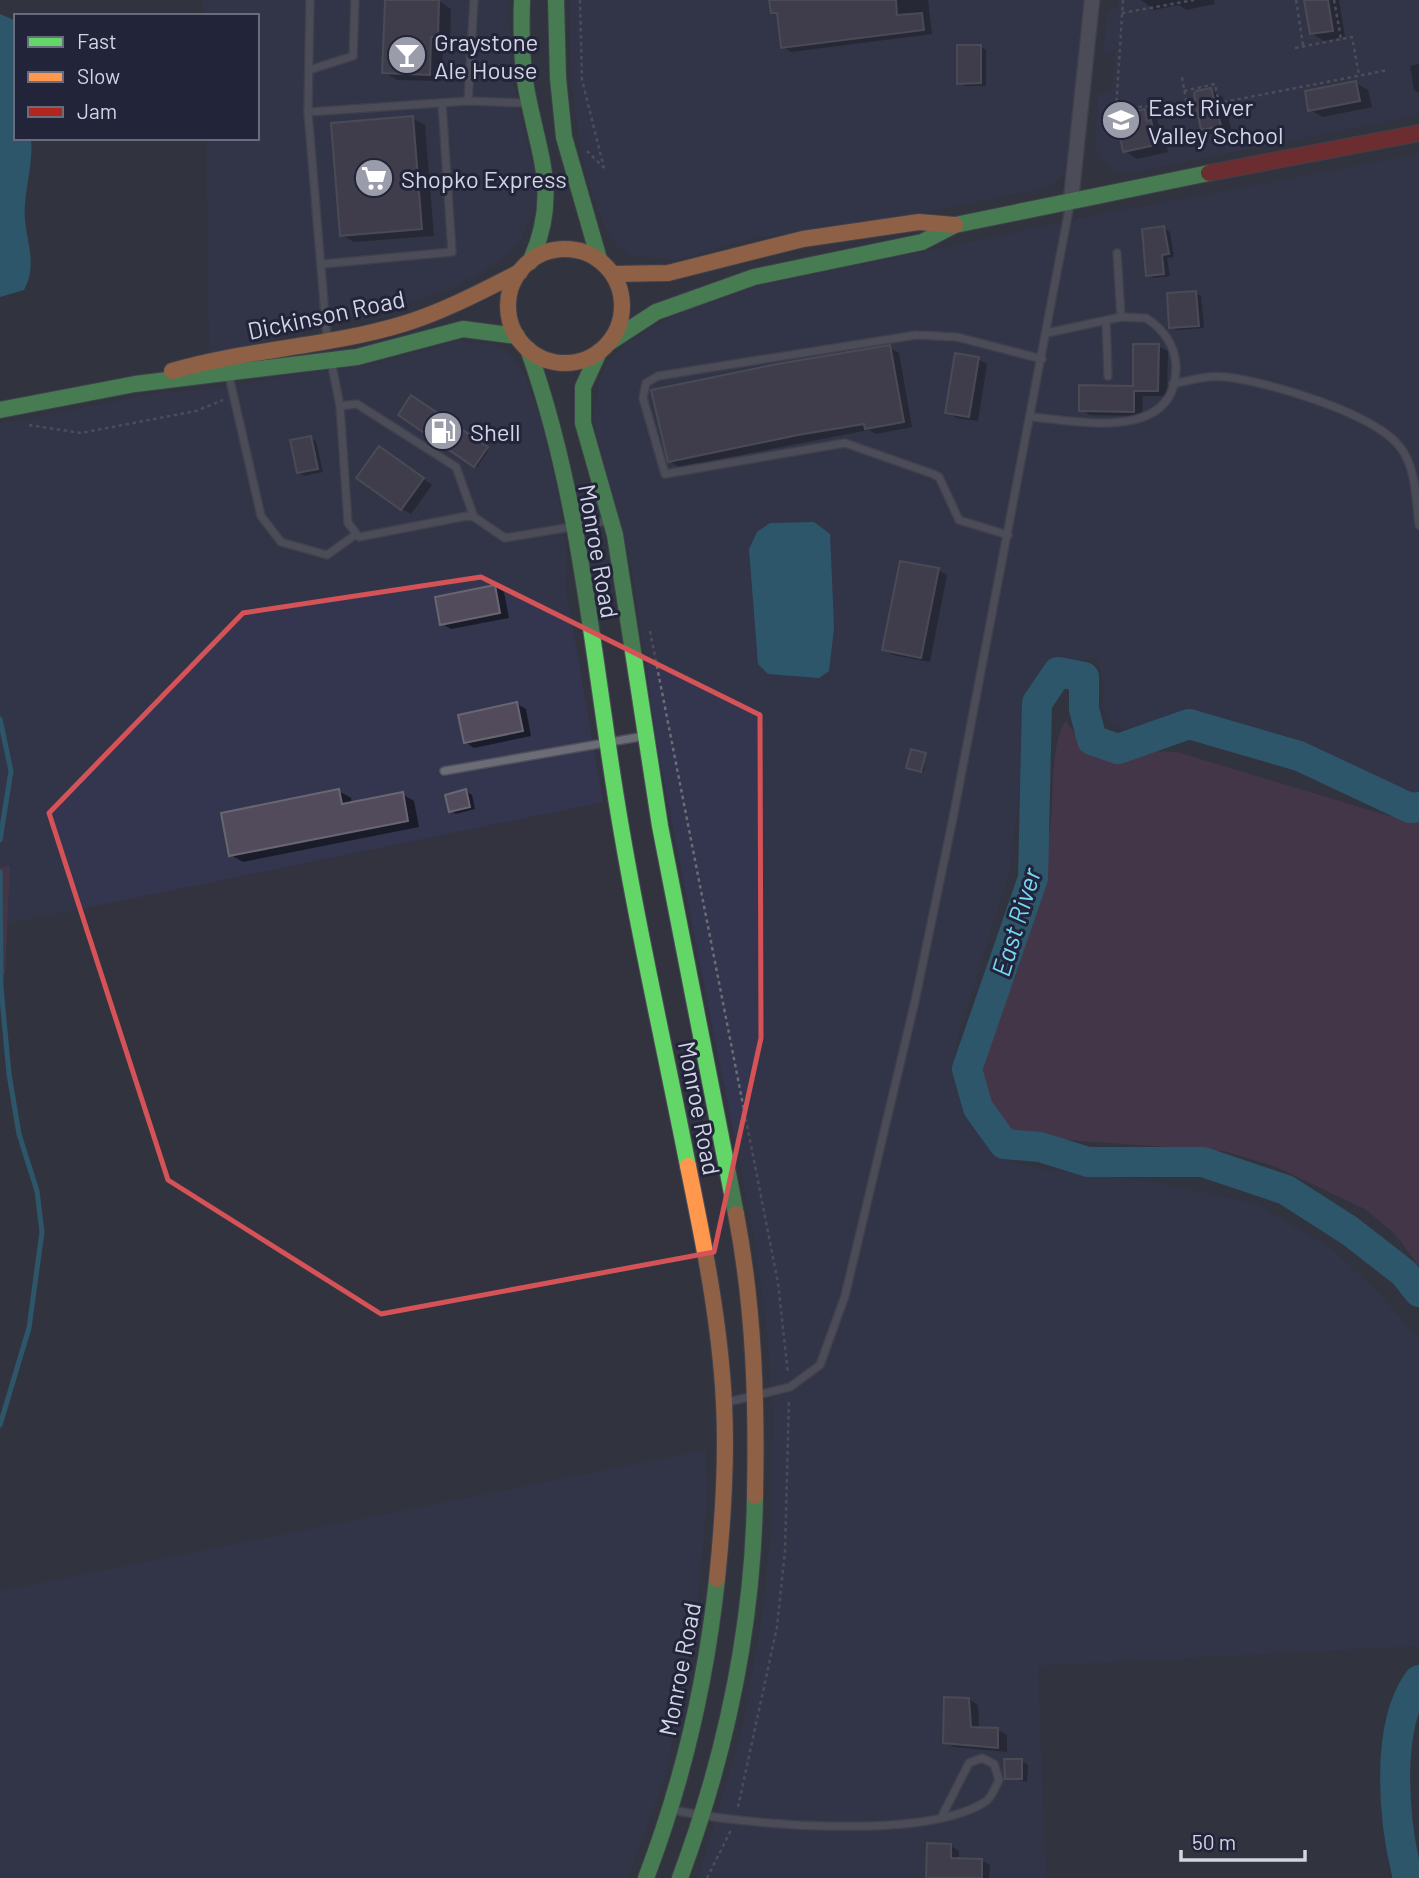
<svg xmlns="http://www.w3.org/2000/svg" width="1419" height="1878" viewBox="0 0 1419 1878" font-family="Barlow,sans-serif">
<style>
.built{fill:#343650}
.green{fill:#5c3a55}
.water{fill:#29829e}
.shadow{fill:#0007}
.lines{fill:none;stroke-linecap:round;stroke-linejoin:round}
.stream{stroke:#29829e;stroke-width:5}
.river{stroke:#29829e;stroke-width:30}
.building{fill:#514b5b;stroke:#686670;stroke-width:2}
.lane-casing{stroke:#4f505b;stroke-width:10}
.street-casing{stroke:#4f505b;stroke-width:17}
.fast-casing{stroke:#4f505b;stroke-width:18}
.slow-casing{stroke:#4f505b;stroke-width:18}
.jam-casing{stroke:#4f505b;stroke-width:18}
.path{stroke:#6b6c75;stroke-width:2.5;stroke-dasharray:3.5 3.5;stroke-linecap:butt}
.lane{stroke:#6b6c76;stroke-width:7}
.street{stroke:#6b6c76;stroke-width:14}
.fast{stroke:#63d668;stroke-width:16}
.slow{stroke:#ff974d;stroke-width:16}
.jam{stroke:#b3261e;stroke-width:16}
.marked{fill:none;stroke:#d55357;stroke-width:5;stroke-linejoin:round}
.labels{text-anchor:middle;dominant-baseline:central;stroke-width:6;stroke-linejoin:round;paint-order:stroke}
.poi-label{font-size:24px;fill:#d3d5e4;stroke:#22243a;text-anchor:start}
.street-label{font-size:24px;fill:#d3d5e4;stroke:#22243a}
.water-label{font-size:26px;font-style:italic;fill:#77d7f8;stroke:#22243a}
</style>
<rect width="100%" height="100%" fill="#32333f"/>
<!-- built -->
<g class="built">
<path d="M203,0h305l4,77 24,102 1,23 -17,41 -19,18 -47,26 -54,20 -191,48 -3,-217h51v-122h-54z"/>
<path d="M570,0h513l-13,151 -5,23 -15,12 -10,3 -154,31 -136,19 -73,21 -45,-4 -15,-10 -12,-19 -13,-32 -11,-42 -10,-72z"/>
<path d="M1119,0h300v115l-283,57h-20l-16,-12 -5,-16 3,-49 14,-6 3,-39 -12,6 4,-44 12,-6z"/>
<path d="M1419,154v641l-128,-52 -86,-22 -35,-2 -47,10 -11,-4 -10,-19 2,-20 -6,-25 -6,-3 -24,6 -23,18 -16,27 -19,162 -52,165 -4,25 8,36 10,22 21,29 12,11 30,9 120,14 102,22 75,45 47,44 40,45v308l-381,20 8,212h-348l44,-148 19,-108 10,-90 2,-122 -7,-88 -12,-85 -95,-481 -28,-193 -38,-144 7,-40 7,-15 24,-24 48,-27 80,-27 343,-72z"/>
<path d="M459,341l32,3 19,10 14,19 18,50 15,67 10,69 -1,29 37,214 -596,122 3,-57h-10v-443l157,-31 69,-5 55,-12 87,-11z"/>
<path d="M706,1450l1,54 -13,132 -30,145 -36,97h-628v-287z"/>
</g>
<!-- green -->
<g class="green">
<path d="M1066,721l19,27 16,9 14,1 33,-7 29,1 212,64 30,4v446l-24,-32 -30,-25 -91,-43 -50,-15 -200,-14c-35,-17 -44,-46 -40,-83 25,-74 56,-147 66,-224 4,-27 0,-90 16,-109z"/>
<path d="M10,866l-5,108h-5v-107z"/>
</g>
<!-- water -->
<g class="water">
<path d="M0,14l16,7v117h15c2,23 -4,43 -6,66 -3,32 15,56 -1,86l-24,7z"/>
<path d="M814,522l16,12 4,94 -5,43 -10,7 -51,-4 -10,-10 -9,-115 8,-17 13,-9z"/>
</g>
<!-- shadow -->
<g class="shadow">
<path d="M387,0l52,1 12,8 -1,34h-7l-1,38 -45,-1 -13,-8z"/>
<path d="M771,0h157l4,34 -141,18 -8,-5 -4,-31 -7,-4z"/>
<path d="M1141,0h73l1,4 -29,6 -7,-5 -25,5z"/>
<path d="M1306,0h33l6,37 -21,4 -13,-8z"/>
<path d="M980,46l6,4v36h-21l-6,-3z"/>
<path d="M1419,64v29l-5,-3 -4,-24z"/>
<path d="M1356,83l12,7 4,17 -49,10 -13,-7z"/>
<path d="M1210,90l13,7 9,36 -17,3 -12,-7z"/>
<path d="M1144,111l13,7 2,9 4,2 5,23 -31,7 -12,-8 6,-24z"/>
<path d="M412,118l13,7 9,111 -80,6 -13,-7z"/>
<path d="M1164,228l6,4 4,25 -7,1 3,18 -16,2 -6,-3z"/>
<path d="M1196,293l5,3 3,32 -27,2 -6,-3z"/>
<path d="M1158,346l10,5 -1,45h-24l-1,20 -52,-1 -9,-5 54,-22z"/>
<path d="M889,347l10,6 13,74 -36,7 -7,-4 -190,37 -10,-6z"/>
<path d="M978,359l9,5 -9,57 -21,-3 -10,-6z"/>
<path d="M412,397l77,53 -12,17 -77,-52z"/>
<path d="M311,438l5,3 7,31 -19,4 -6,-4z"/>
<path d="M389,454l43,31 -21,29 -9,-5z"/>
<path d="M938,570l9,5 -17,87 -37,-7 -9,-5z"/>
<path d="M495,587l9,5 5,26 -58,11 -9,-5z"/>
<path d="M517,704l9,5 5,27 -57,12 -9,-6z"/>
<path d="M925,754l-1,17 -13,-3z"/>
<path d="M339,791l12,7 1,6 50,-10 12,7 5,26 -176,35 -12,-7z"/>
<path d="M466,791l6,4 3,14 -19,5 -6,-3z"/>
<path d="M969,1699l9,6 1,24 19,1 9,5v17l-53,-5 -9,-5z"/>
<path d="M1022,1761l6,4 -1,17 -20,-4z"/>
<path d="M951,1846l8,5v9l23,1 8,4 -1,13h-61z"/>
</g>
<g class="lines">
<!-- stream -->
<g class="stream">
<path d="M0,719l11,52 -11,69"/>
<path d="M0,872l1,115 8,87 10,60 18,57 5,41 -13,96 -29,97"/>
</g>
<!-- river -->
<g class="river">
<path d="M1419,807l-9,1 -111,-52 -110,-32 -71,25 -26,-9 -8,-31v-32l-26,-5 -21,31 -4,175 -66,191 11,39 26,36 36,3 48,15h115l83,28 64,41 54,42 15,19"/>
<path d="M1408,1878c-14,-54 -24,-151 11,-198"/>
</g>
</g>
<!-- building -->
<g class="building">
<path d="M385,0h54l-1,37h-7l-1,38 -48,-2z"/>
<path d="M769,0h127l1,15 25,-2 2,17 -143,18 -4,-35h-6z"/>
<path d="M1304,0h24l5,31 -23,3z"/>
<path d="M957,45h24v38l-24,1z"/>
<path d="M1356,81l4,20 -52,10 -3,-20z"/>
<path d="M1211,88l10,38 -20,4 -7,-36 2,-3z"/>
<path d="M1145,109l2,12 4,-1 5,25 -33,7 -5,-25 10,-2 -2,-12z"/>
<path d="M413,116l9,113 -82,7 -9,-113z"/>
<path d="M1164,226l5,28 -7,1 2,19 -18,2 -4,-47z"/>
<path d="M1196,291l3,35 -30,2 -2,-35z"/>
<path d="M1133,344h26l-1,47h-24v21l-55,-1v-26l54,1z"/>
<path d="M890,345l14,77 -39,7 -1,-5 -66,11 -130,27 -17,-72 126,-26z"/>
<path d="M955,353l24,4 -10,60 -24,-4z"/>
<path d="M411,395l77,52 -14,20 -76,-52z"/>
<path d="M311,436l7,33 -21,4 -7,-33z"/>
<path d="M379,446l45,32 -23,32 -45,-32z"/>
<path d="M900,561l39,7 -18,90 -39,-8z"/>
<path d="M495,585l5,28 -60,12 -5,-28z"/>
<path d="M517,702l6,29 -59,12 -6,-28z"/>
<path d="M911,749l15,4 -5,19 -15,-4z"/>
<path d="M339,789l3,15 61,-12 5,29 -179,35 -8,-43z"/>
<path d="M466,789l4,18 -21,5 -4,-17z"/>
<path d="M944,1697l25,1 2,29 27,1v20l-55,-5z"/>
<path d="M1004,1759h18v20h-17z"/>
<path d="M927,1843l24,1v14l31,1v19h-56z"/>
</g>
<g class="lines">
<!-- lane casing -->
<g class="lane-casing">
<g id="lane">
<path d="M309,70l44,-14 2,-56"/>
<path d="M468,101l6,-101"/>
<path d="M308,112l2,-112"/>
<path d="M1117,253l4,64"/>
<path d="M322,264l130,-12 -10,-149"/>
<path d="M1106,321l2,55"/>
<path d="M327,339l-19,-227 160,-11 58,2"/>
<path d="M331,361l9,45 8,117 11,14 108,-21 7,1 31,21 102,-17"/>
<path d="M229,376l32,140 20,26 46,13 28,-20"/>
<path d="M1173,384c18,-4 35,-9 53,-7 43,5 148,36 174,70 16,20 16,53 19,78"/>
<path d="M340,406l17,-2 99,63 18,50"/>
<path d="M1031,417c48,4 146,26 145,-51 -1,-21 -13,-37 -30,-48l-25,-1 -74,16"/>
<path d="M1008,535l-49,-15 -20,-43 -6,-3 -88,-31 -180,31 -22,-76 3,-15 12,-7 258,-41 41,2 85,22"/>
<path d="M444,771l201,-35"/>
<path d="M728,1402l62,-15 30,-22 25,-69 70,-295 38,-183 117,-614"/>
<path d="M673,1810c71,15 250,31 312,-8 7,-4 10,-15 14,-22l-5,-16 -12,-6 -13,5 -28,55"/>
</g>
</g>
<!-- street casing -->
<g class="street-casing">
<path id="street" d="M1071,200l21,-200"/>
</g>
<!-- fast casing -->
<g class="fast-casing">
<g id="fast">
<path d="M522,0c-1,29 -1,58 4,87 12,67 35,108 4,175"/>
<path d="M556,0l2,78 6,59 35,122"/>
<path d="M610,342l46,-30 98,-35 168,-35 33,-17 254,-52"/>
<path d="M528,349c50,139 63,291 86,436 20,128 49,254 74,381"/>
<path d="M599,352l-16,35v36l32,112 45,291 76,388"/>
<path d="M0,410l135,-26 222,-27 106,-28 54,7"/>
<path d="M646,1878c37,-97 60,-196 71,-299"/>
<path d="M680,1878c45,-121 73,-252 75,-382"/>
</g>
</g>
<!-- slow casing -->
<g class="slow-casing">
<g id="slow">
<circle cx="565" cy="306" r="57"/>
<path d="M613,274l55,-1 135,-34 116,-17 36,3"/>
<path d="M172,371c75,-22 155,-24 231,-47 40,-12 79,-33 117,-52"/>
<path d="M688,1166c16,78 32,157 36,237 3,58 -1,118 -7,176"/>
<path d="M736,1214c18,94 21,187 19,282"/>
</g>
</g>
<!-- jam casing -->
<g class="jam-casing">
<path id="jam" d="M1209,173l210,-40"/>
</g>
<!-- path -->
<g class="path">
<path d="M580,0l2,80 22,88"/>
<path d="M1123,0l-7,110 30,-4 17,9 9,1 16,-4 -6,-35"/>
<path d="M1296,0l7,45"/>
<path d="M1334,0l7,39"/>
<path d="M1122,13l72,-13"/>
<path d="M1295,48l57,-11 7,38"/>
<path d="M1184,91l31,-7 4,19 169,-33"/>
<path d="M587,151l17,17"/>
<path d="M372,312l9,-11"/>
<path d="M29,425l52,8 115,-22 27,-11"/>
<path d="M650,631l128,652 10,91"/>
<path d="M738,1807l39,-180 8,-76 4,-152"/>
<path d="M707,1878l24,-48"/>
</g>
<!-- lane -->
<use href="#lane" class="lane"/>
<!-- street -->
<use href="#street" class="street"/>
<!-- fast -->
<use href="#fast" class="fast"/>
<!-- slow -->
<use href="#slow" class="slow"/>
<!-- jam -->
<use href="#jam" class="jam"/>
</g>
<!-- marked area -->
<path d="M0 0H1419V1878H0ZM481,577l279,138 1,323 -47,214 -333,62 -213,-134 -119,-367 194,-200z" fill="#32333f" fill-opacity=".55" fill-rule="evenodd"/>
<path class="marked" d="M481,577l279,138 1,323 -47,214 -333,62 -213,-134 -119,-367 194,-200z"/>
<!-- icons -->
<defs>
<g id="bar-disc" transform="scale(2.0125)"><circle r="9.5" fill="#9b9caa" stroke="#22243a"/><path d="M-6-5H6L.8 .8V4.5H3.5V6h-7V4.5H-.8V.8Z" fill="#fff"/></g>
<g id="school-disc" transform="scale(2.0125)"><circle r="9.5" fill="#9b9caa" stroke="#22243a"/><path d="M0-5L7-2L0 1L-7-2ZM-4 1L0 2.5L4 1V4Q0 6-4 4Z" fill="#fff"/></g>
<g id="supermarket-disc" transform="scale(2.0125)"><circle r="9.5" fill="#9b9caa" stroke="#22243a"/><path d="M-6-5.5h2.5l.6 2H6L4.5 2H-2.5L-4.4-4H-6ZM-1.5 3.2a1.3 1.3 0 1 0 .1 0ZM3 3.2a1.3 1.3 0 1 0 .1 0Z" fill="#fff"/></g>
<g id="fuel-disc" transform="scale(2.0125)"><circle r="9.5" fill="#9b9caa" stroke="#22243a"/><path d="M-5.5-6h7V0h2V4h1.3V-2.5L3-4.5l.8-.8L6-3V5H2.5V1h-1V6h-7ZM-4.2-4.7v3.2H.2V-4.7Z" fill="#fff"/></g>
</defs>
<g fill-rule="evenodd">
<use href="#bar-disc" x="407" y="55"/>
<use href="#school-disc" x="1121" y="120"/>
<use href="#supermarket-disc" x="374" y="178"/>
<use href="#fuel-disc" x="443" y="431"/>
</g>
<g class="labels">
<!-- poi labels -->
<g class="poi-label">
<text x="434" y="41">Graystone<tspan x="434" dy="28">Ale House</tspan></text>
<text x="1148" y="106">East River<tspan x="1148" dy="28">Valley School</tspan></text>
<text x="401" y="178">Shopko Express</text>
<text x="470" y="431">Shell</text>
</g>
<!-- street labels -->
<g class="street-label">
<text transform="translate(326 314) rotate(-12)">Dickinson Road</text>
<text transform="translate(599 551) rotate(80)">Monroe Road</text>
<text transform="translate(700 1108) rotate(79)">Monroe Road</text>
<text transform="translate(679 1669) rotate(-79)">Monroe Road</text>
</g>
<!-- water labels -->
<g class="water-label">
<text transform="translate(1015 922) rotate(-73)">East River</text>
</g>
</g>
<!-- legend -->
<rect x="14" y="14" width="245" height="126" fill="#22243a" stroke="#696b7e" stroke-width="2"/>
<rect x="28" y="37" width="35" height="10" fill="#63d668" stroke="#696b7e" stroke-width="2"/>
<text x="77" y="49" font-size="21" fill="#d3d5e4">Fast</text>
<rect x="28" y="72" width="35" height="10" fill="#ff974d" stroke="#696b7e" stroke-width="2"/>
<text x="77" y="84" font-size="21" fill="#d3d5e4">Slow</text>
<rect x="28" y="107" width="35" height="10" fill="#b3261e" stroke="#696b7e" stroke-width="2"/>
<text x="77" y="119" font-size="21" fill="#d3d5e4">Jam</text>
<!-- scale -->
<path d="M1181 1850v10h124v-10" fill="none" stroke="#d3d5e4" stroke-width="3.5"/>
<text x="1192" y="1850" font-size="21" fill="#d3d5e4" stroke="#22243a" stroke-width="5" paint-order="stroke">50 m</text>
</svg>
